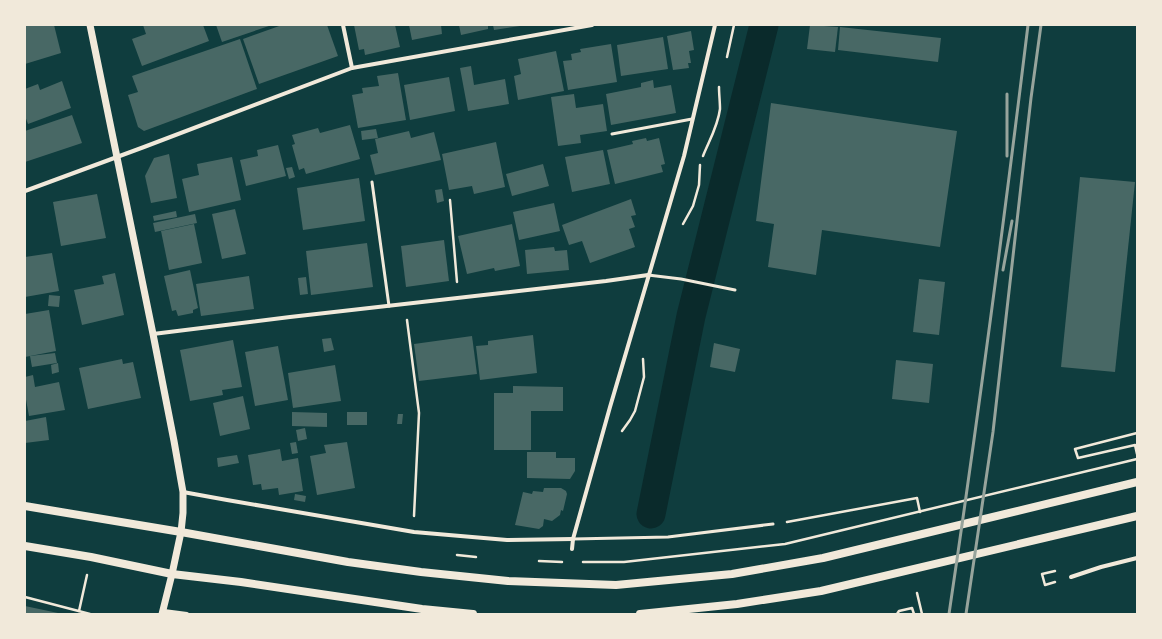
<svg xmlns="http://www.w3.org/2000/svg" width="1162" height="639" viewBox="0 0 1162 639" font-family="'Source Sans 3',sans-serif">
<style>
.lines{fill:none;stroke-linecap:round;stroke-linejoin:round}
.canal{stroke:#0a2a2b;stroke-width:29}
.building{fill:#486865}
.path{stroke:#f1e9da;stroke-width:2.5}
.service{stroke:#f1e9da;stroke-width:3}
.minor{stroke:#f1e9da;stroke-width:4}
.tertiary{stroke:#f1e9da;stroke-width:7}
.secondary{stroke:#f1e9da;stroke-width:8}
.rail{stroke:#97a49c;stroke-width:3}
</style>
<rect width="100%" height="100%" fill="#0f3d3e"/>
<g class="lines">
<!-- canal -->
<path class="canal" d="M651,514l40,-198 73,-291"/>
</g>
<!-- building -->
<g class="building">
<path d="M25,25h29l7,28 -36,11z"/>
<path d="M143,25h60l6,16 -67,25 -10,-27 14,-5z"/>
<path d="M216,25h56l-50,17z"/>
<path d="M282,25h45l11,31 -79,28 -16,-45z"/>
<path d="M354,25h41l5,22 -35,8 -1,-6 -5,1z"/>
<path d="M409,25h32l1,9 -30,6z"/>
<path d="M459,25h29v4l-27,6z"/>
<path d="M493,25h27v1l-26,4z"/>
<path d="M810,25l28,2 -3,25 -28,-3z"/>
<path d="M840,27l101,11 -3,24 -100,-12z"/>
<path d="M691,31l3,19 -5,1 2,12h-3l1,5 -16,2 -6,-34z"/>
<path d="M663,37l5,32 -47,7 -4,-31z"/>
<path d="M240,39l17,50 -113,42 -6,-4 -10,-32 10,-3 -6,-16z"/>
<path d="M611,44l6,38 -49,8 -5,-29 9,-1 -1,-6 10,-2 -1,-3z"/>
<path d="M556,51l8,40 -46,9 -4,-24 7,-2 -3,-15z"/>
<path d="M471,66l3,19 31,-6 4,25 -41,7 -8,-43z"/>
<path d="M398,73l8,47 -48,8 -6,-33 11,-2 -1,-5 17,-2 -2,-10z"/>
<path d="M449,77l6,34 -45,9 -6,-35z"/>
<path d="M653,80l1,8 17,-3 5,28 -65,12 -5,-31 35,-7v-4z"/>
<path d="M62,81l9,27 -43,16 -3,-8v-27l13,-5 2,6z"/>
<path d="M574,94l2,14 27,-4 4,27 -27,4 1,8 -23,3 -7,-49z"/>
<path d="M771,103l186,28 -17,116 -118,-17 -6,45 -48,-8 6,-43 -18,-3z"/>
<path d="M72,115l10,28 -57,19v-31z"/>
<path d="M350,125l10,34 -54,15 -2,-6 -5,2 -7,-25 3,-1 -3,-9 26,-7 2,5z"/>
<path d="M376,129l2,9 -16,2 -1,-9z"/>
<path d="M409,131l2,7 23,-6 7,28 -66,15 -5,-20 8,-2 -3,-14z"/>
<path d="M646,138l1,3 12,-3 6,26 -4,1 2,7 -48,12 -8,-34 26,-6 -1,-3z"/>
<path d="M496,142l9,45 -31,7 -2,-8 -23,4 -7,-36z"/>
<path d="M278,145l8,31 -40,10 -6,-26 18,-4 -1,-6z"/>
<path d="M603,150l7,34 -38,8 -7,-35z"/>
<path d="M169,154l8,44 -26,5 -6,-27 9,-18z"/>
<path d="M232,157l9,43 -52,12 -7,-33 17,-4 -2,-11z"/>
<path d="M543,164l6,22 -37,10 -6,-22z"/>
<path d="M292,167l3,10 -6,2 -3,-11z"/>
<path d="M1080,177l55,5 -20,190 -54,-5z"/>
<path d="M359,178l6,43 -62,9 -6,-42z"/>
<path d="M442,189l2,12 -7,2 -2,-13z"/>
<path d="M97,194l9,44 -45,8 -8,-44z"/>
<path d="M631,199l5,16 -5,1 4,11 -6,2 6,18 -45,16 -8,-22 -13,4 -7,-20z"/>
<path d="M554,203l6,28 -41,9 -6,-28z"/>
<path d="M235,209l11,45 -24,5 -10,-45z"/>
<path d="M176,211l1,6 -23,4 -1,-5z"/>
<path d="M195,214l2,9 -42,9 -2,-9z"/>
<path d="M194,224l8,39 -33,7 -8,-39z"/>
<path d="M512,224l8,42 -25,5 -1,-3 -27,6 -9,-38z"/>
<path d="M444,240l5,41 -43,6 -5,-41z"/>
<path d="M367,243l6,44 -62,8 -5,-44z"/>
<path d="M554,247l1,4 12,-1 2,20 -42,4 -2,-24z"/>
<path d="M52,253l7,38 -34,6v-40z"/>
<path d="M190,270l8,38 -5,2v3l-15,3 -2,-6 -4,1 -8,-35z"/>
<path d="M115,273l9,42 -42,10 -8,-35 30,-6 -2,-8z"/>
<path d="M249,276l5,33 -53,7 -5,-32z"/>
<path d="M306,277l2,17 -8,1 -2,-17z"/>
<path d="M919,279l26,3 -6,53 -26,-3z"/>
<path d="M49,295l11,1 -1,11 -11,-1z"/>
<path d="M49,310l7,41 -31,6v-43z"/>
<path d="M533,335l4,38 -57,7 -4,-34 12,-1v-4z"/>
<path d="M472,336l5,38 -58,7 -5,-37z"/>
<path d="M331,338l3,12 -10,2 -2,-13z"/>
<path d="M233,340l9,47 -20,3 1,5 -33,6 -10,-51z"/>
<path d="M714,343l26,6 -5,23 -25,-5z"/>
<path d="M278,346l10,54 -33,6 -10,-54z"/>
<path d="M55,353l2,10 -25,4 -2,-11z"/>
<path d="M122,359l1,5 10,-2 8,36 -53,11 -9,-41z"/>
<path d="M896,360l37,4 -4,39 -37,-4z"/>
<path d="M58,363l1,9 -7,2 -1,-9z"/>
<path d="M335,365l6,36 -48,7 -5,-35z"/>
<path d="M33,375l2,12 24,-5 6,28 -36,6 -4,-22v-17z"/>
<path d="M513,386l50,1v24h-32v39h-37v-57h19z"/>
<path d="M243,396l7,33 -30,7 -7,-33z"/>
<path d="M292,412l35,1v14l-35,-1z"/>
<rect x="347" y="412" width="20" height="13"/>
<path d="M398,414h5l-1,10h-5z"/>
<path d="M46,417l3,23 -24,3v-22z"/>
<path d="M305,428l2,11 -9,2 -2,-11z"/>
<path d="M296,442l2,11 -6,1 -2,-11z"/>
<path d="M347,442l8,46 -38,7 -7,-39 16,-3 -2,-8z"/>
<path d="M280,449l2,12 16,-3 5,33 -24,4 -1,-7 -16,2 -1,-6 -8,1 -5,-30z"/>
<path d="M527,452h29v6h19v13l-5,8 -43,-1z"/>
<path d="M237,455l2,8 -21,4 -1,-9z"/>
<path d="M544,488h17l5,3 1,3 -4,17 -2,-1 -1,5 -8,6 -8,-2 -1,7 -4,3 -24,-4 8,-33 9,2 1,-3 10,1z"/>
<path d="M295,494l11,2 -1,6 -11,-2z"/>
<path d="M25,606l33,7v1h-33z"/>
</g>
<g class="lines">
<!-- path -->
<g class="path">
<path d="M727,57l7,-32"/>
<path d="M703,156c6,-15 15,-30 17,-47 0,-7 -1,-15 -1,-22"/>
<path d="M450,200l7,82"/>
<path d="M683,224l10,-18 6,-21 1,-20"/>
<path d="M407,320l12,93 -5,103"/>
<path d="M622,431l8,-11 5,-9 9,-34 -1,-18"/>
<path d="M1137,433l-62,16 3,9 57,-13 2,9"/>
<path d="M787,522l130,-24 3,14"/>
<path d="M457,555l19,2"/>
<path d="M539,561l23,1"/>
<path d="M583,562h41l161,-18 352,-85"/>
<path d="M1055,571l-13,3 3,11 10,-3"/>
<path d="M917,593l5,21"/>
<path d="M25,597l65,17"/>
<path d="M79,611l8,-36"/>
<path d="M897,614l2,-3 13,-3 2,6"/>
</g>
<!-- service -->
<g class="service">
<path d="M612,134l80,-15"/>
<path d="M372,182l17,124"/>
<path d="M648,275l33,4 54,11"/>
<path d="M573,539l95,-2 105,-13"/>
</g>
<!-- minor -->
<g class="minor">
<path d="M343,25l9,43"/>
<path d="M25,191l119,-44 208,-79 240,-43"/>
<path d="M153,334l137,-17 316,-36 42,-6"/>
<path d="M183,492l44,8 187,32 93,8 66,-1"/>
<path d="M572,549l1,-10 37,-132 74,-251 31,-131"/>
<path d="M1071,577l30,-10 36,-9"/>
<path d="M164,611l23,3"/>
</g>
<!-- tertiary -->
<path class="tertiary" d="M90,25l63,309 21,107 9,51v21l-2,19 -9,42 -10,40"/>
<!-- secondary -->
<g class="secondary">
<path d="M25,506l156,26 167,30 73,10 87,9 108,4 116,-11 91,-16 314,-76"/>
<path d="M25,546l66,11 81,17 69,8 181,27 51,5"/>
<path d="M640,614l97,-10 84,-13 316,-75"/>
</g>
<!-- rail -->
<g class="rail">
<path d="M1007,94v62"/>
<path d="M1003,270l9,-49"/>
<path d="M949,614c29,-196 55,-392 79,-589"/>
<path d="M966,614l27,-182 38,-334 10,-73"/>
</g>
</g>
<!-- border -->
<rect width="1162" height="639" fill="none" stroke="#f1e9da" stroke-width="52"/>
</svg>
